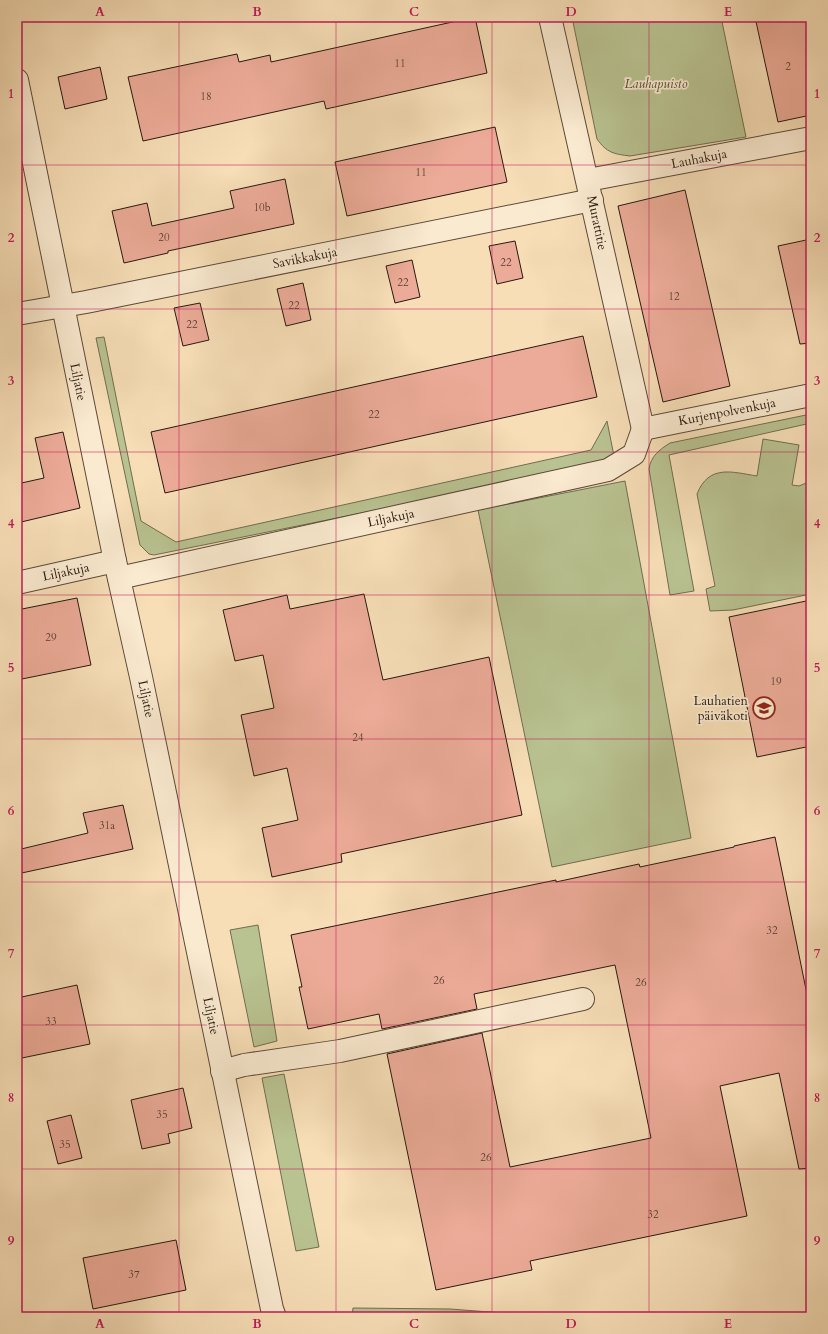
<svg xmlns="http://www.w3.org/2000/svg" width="828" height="1334" viewBox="0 0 828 1334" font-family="Cardo,serif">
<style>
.green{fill:#b9c291;stroke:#706d50}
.building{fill:#ecab98;stroke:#27180f}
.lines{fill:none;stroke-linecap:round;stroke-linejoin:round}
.minor-casing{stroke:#5b4a39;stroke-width:24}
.minor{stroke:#faead0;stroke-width:22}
.grid{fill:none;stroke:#c2185b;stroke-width:1;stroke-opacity:0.55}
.labels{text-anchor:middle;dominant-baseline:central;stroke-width:3.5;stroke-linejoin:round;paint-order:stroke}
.number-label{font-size:11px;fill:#583d31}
.park-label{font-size:13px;font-style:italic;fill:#534b36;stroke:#faead0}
.street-label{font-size:13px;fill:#27180f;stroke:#faead0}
.poi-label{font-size:13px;fill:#27180f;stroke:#faead0;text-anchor:end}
.neatline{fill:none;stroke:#c2185b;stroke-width:1.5}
.grid-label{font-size:13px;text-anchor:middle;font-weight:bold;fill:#c2185b}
</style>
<rect width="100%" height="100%" fill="#f7deb7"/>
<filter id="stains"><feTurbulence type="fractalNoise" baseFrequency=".005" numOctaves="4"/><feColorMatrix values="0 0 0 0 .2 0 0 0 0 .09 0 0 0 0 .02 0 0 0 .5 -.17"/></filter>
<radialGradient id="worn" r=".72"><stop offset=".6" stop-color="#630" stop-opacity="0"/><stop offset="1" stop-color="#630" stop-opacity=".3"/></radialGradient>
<!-- green -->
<g class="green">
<path d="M572,17h149l25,120 -116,19c-16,-2 -23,-3 -33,-17z"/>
<path d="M104,337l37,184 35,21 415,-92 16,-29 7,35 -25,11 -435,88 -5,-1 -9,-9 -44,-207z"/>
<path d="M811,414v9l-142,32 25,136 -24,4 -21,-126c2,-13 10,-19 21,-26z"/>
<path d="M763,439l36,6 -7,40 7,1 12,-5v113l-78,16 -23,1 -4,-22 9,-3 -18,-92c12,-30 35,-22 60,-18z"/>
<path d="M625,481l66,357 -139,29 -74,-357z"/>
<path d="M258,925l19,116 -23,6 -24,-117z"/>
<path d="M284,1074l35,173 -23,4 -34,-173z"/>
<path d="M353,1308l97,1 105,8h-203z"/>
</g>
<!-- building -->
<g class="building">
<path d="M475,17l12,56 -161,36 -2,-8 -181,40 -15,-64 109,-23 2,8 31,-7 1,7z"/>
<path d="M755,17h56v98l-33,7z"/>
<path d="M100,67l7,32 -42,10 -7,-32z"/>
<path d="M495,127l12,55 -160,34 -12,-54z"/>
<path d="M285,179l9,45 -126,27v2l-44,10 -12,-52 35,-8 5,23 82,-18 -4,-17z"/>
<path d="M685,190l45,196 -67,16 -45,-196z"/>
<path d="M811,239v104l-11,1 -22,-98z"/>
<path d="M515,241l8,37 -26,6 -8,-38z"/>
<path d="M412,260l8,37 -25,6 -9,-37z"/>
<path d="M303,283l8,37 -25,6 -9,-37z"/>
<path d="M200,303l9,37 -26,6 -9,-38z"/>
<path d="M583,336l14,61 -432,96 -14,-61z"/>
<path d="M63,432l17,76 -63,15v-39l27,-6 -9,-40z"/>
<path d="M364,594l19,86 106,-23 33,158 -181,39 1,8 -70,15 -10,-49 36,-8 -11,-52 -33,8 -13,-61 33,-7 -11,-53 -28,6 -12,-51 64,-15 3,14z"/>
<path d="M77,598l14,67 -74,15v-70z"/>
<path d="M811,600v146l-54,11 -28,-140z"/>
<path d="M123,805l10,44 -116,25v-24l71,-17 -5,-20z"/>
<path d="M775,837l36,177v154l-12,1 -20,-96 -59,13 27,130 -217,45 2,9 -96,20 -49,-236 95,-21 28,134 141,-29 -36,-173 -141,29 3,15 -95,20 -3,-15 -71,15 -9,-42h3l-11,-52 265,-55v2l83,-18 1,3 94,-20v-1z"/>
<path d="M77,985l13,59 -73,15v-61z"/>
<path d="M183,1088l9,40 -24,6 2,9 -28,6 -11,-49z"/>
<path d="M71,1115l11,43 -24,6 -11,-43z"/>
<path d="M176,1240l10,50 -93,19 -10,-51z"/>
</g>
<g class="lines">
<!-- minor casing -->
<g class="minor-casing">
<g id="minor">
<path d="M550,17l93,412"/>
<path d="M17,80l98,481 26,116 131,632 3,8"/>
<path d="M588,180l223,-42"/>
<path d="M17,314l69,-12 506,-102"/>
<path d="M643,429l168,-34"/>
<path d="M119,578l489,-108 26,-16 9,-25"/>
<path d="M17,583l98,-22"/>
<path d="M222,1071l22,-6 96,-14 243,-52"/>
</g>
</g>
<!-- minor -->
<use href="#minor" class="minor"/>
</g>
<!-- grid -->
<path class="grid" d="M179,17v1300M336,17v1300M492,17v1300M649,17v1300M17,165h794M17,309h794M17,452h794M17,595h794M17,739h794M17,882h794M17,1025h794M17,1169h794"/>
<!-- icons -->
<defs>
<g id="school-ring" transform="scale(1.15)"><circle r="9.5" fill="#faead0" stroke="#8f2418" stroke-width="1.5"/><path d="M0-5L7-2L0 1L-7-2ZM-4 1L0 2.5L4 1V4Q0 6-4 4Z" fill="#8f2418"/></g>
</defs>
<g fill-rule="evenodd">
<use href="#school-ring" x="764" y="708"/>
</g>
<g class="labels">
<!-- number labels -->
<g class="number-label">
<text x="400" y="63">11</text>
<text x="788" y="66">2</text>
<text x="206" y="96">18</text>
<text x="421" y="172">11</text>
<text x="262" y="207">10b</text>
<text x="164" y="237">20</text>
<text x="506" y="262">22</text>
<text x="403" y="282">22</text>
<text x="674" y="296">12</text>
<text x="294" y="305">22</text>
<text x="192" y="324">22</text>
<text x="374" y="414">22</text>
<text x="51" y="637">29</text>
<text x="776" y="681">19</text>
<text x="358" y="737">24</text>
<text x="107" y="825">31a</text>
<text x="772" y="930">32</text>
<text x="439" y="980">26</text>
<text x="641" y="982">26</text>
<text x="51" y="1021">33</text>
<text x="162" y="1114">35</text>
<text x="65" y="1144">35</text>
<text x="486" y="1157">26</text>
<text x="653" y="1214">32</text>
<text x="134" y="1274">37</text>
</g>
<!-- park labels -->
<g class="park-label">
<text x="656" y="84">Lauhapuisto</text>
</g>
<!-- street labels -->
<g class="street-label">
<text transform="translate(699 159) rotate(-11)">Lauhakuja</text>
<text transform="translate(597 223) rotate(78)">Murattitie</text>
<text transform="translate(305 258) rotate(-11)">Savikkakuja</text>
<text transform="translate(78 382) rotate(78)">Liljatie</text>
<text transform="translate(727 412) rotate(-11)">Kurjenpolvenkuja</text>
<text transform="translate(391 518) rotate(-12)">Liljakuja</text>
<text transform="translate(66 572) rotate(-12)">Liljakuja</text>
<text transform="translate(146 699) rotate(78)">Liljatie</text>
<text transform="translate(211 1016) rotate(78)">Liljatie</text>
</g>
<!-- poi labels -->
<g class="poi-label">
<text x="748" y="701">Lauhatien<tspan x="748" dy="15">päiväkoti</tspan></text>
</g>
</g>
<!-- margin -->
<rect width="828" height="1334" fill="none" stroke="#f7deb7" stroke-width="44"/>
<rect x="22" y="22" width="784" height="1290" class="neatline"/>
<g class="grid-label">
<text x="100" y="16">A</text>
<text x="257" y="16">B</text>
<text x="414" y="16">C</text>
<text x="571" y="16">D</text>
<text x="728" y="16">E</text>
<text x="11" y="98">1</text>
<text x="817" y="98">1</text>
<text x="11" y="242">2</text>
<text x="817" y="242">2</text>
<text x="11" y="385">3</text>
<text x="817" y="385">3</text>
<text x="11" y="528">4</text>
<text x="817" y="528">4</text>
<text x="11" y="672">5</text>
<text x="817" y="672">5</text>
<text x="11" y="815">6</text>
<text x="817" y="815">6</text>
<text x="11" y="958">7</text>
<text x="817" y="958">7</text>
<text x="11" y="1102">8</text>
<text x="817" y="1102">8</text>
<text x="11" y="1245">9</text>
<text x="817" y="1245">9</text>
<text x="100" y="1328">A</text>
<text x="257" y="1328">B</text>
<text x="414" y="1328">C</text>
<text x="571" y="1328">D</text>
<text x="728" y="1328">E</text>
</g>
<rect width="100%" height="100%" filter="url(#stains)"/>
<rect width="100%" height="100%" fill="url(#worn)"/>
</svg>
